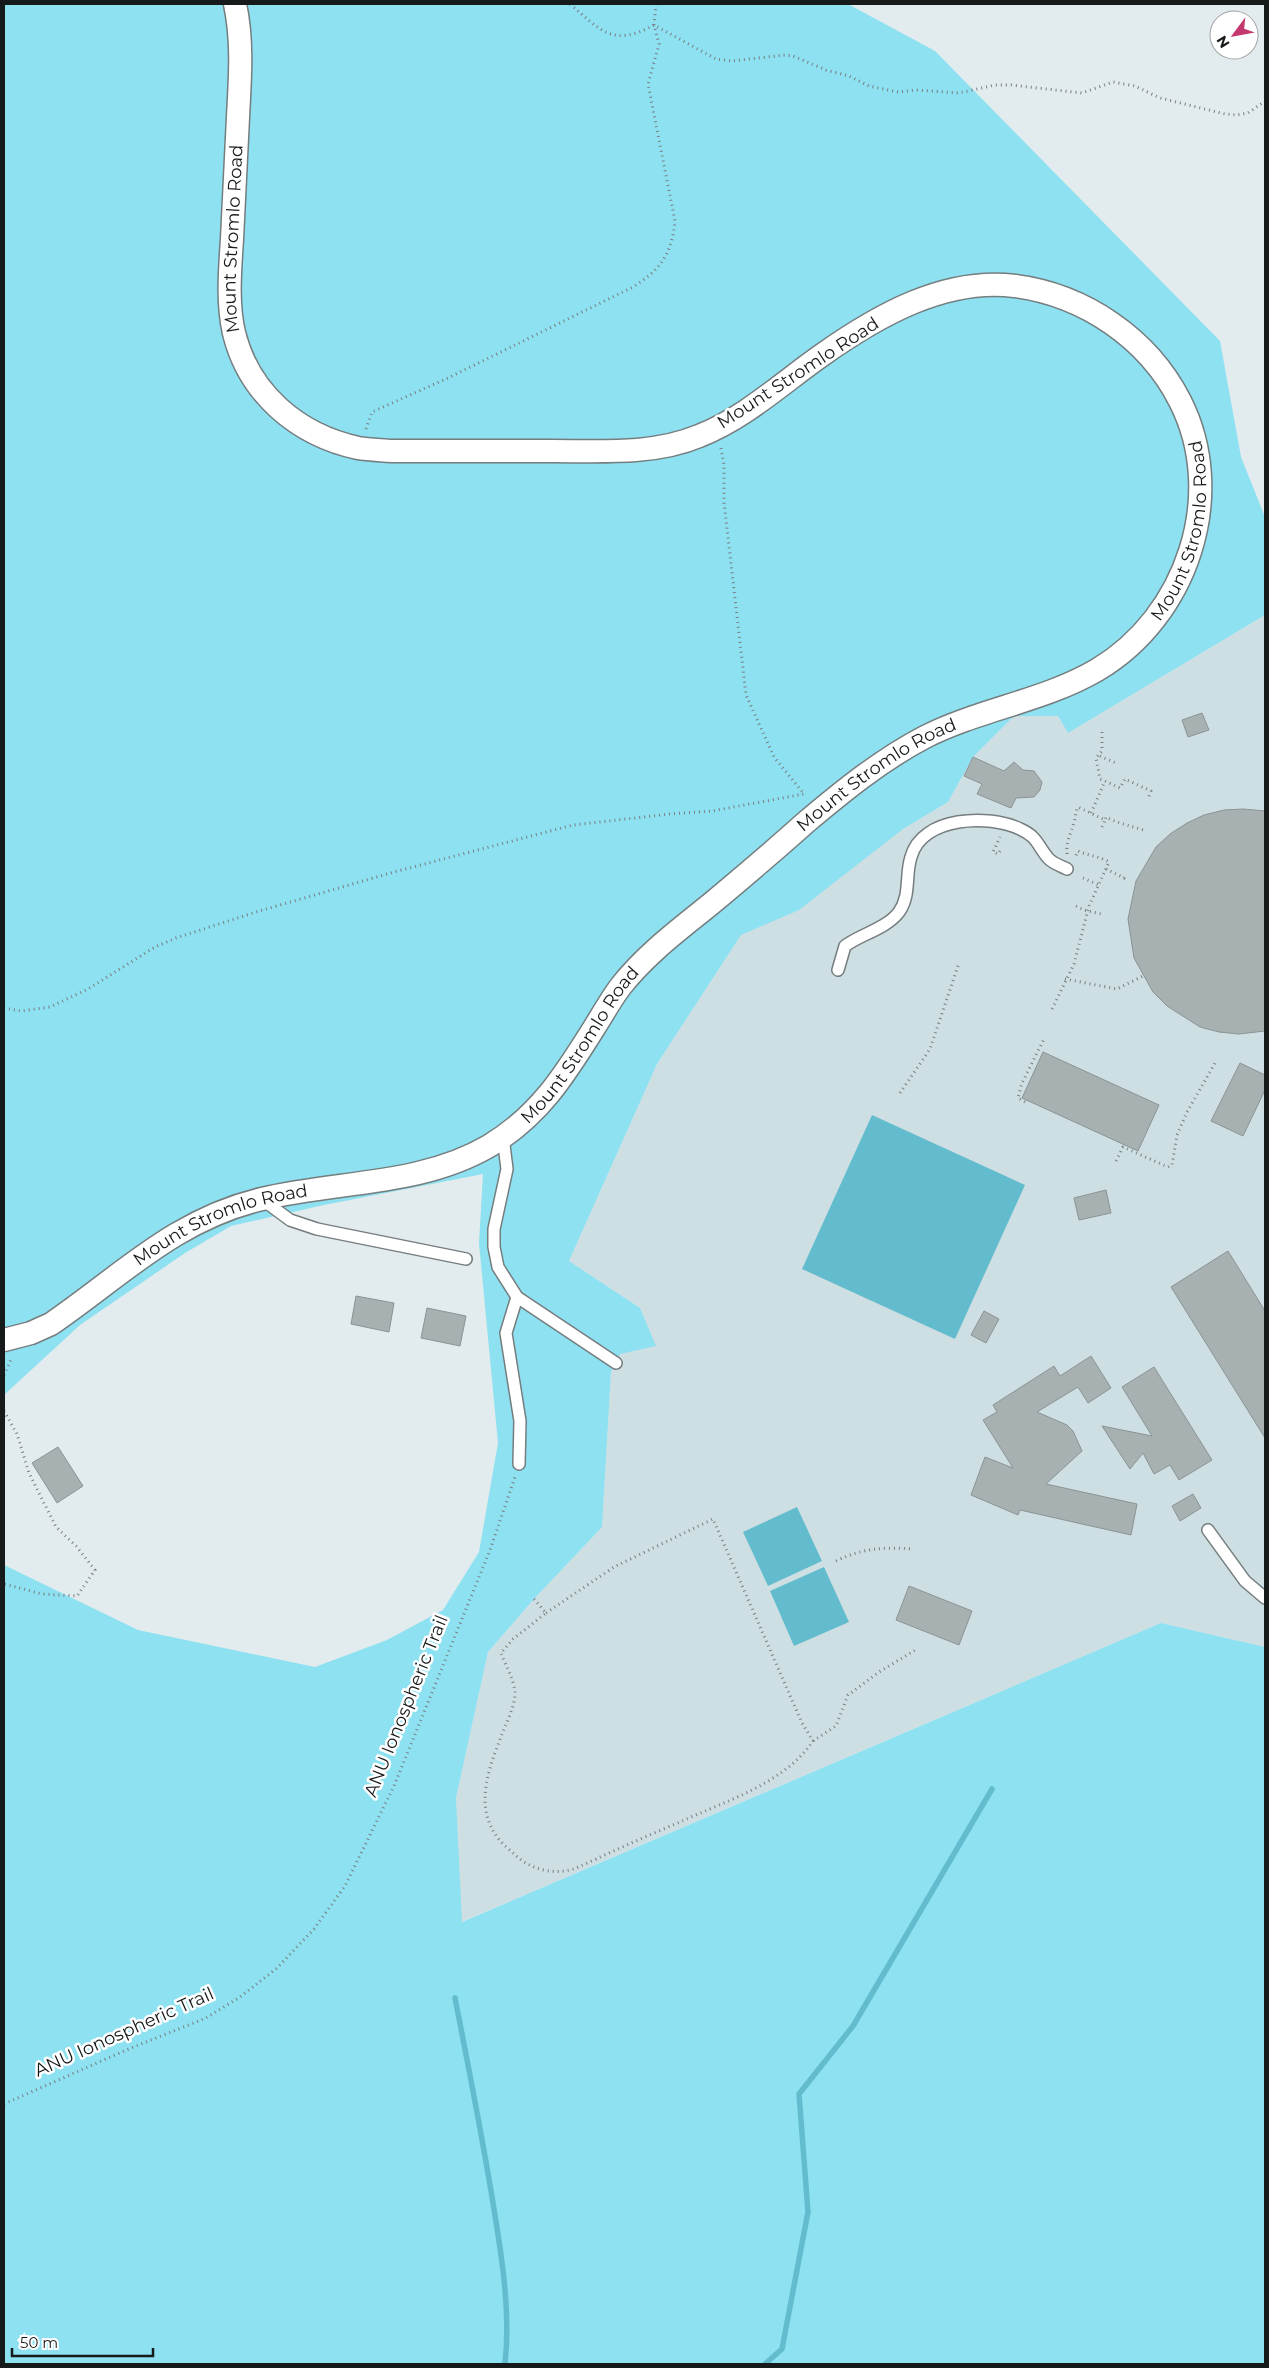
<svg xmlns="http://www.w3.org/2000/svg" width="1269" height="2368" viewBox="0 0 1269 2368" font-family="Montserrat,sans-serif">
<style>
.built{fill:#cddfe3}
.green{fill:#8de1f1}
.water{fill:#63bccd}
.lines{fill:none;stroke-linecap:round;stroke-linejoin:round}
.stream{stroke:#63bccd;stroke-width:5.5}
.building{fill:#a8b1b2;stroke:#8b9394}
.service-casing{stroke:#757d7f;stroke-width:14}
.minor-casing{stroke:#757d7f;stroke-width:25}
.path{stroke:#797f80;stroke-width:3;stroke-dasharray:1 4;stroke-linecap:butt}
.service{stroke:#fff;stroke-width:11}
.minor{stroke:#fff;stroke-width:22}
.labels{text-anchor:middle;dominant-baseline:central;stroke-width:5;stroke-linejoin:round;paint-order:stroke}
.street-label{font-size:18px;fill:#171a1b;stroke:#fff}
</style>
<rect width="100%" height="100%" fill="#e2ebed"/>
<!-- built -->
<path class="built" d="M1265,615v1032l-104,-24 -700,299 -5,-124 32,-146 46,-53 68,-72 9,-155 29,-64 -71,-47 88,-197 84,-129 39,-18 123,-88 45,-27 25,-45 41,-41h44l10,17z"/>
<!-- green -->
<path class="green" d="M4,4h844l87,47 285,290 21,116 24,60v98l-197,118 -10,-17h-44l-41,41 -25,45 -45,27 -104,81 -58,25 -84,129 -88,197 71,47 16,38 -36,8 -9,18 -9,155 -68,72 -46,53 -32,146 6,124 699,-299 104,24v717h-1261v-799l134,65 177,37 72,-27 56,-30 36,-58 19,-109 -19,-200 4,-69 -159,31 -93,21 -46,27 -105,72 -76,70z"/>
<!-- water -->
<g class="water">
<path d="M872,1115l153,70 -70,154 -153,-70z"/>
<path d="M797,1507l25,54 -54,25 -25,-54z"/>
<path d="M824,1567l25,55 -55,24 -24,-55z"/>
</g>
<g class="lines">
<!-- stream -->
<g class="stream">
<path d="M455,1998c13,66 26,132 37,199 9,54 19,113 13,167"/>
<path d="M765,2364l17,-15 26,-137 -9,-118 54,-68 139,-237"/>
</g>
</g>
<!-- building -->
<g class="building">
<path d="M1202,713l7,17 -21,7 -6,-17z"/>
<path d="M973,757l31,14 10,-9 9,8 11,1 8,11 -2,8 -6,7 -18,1 -5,10 -34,-14 5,-10 -18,-8z"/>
<path d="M1243,809l22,2v220l-26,3 -20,-2 -19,-5 -33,-21 -14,-14 -19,-34 -6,-39 8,-38 20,-34 14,-13 17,-11 17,-8 20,-5z"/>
<path d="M1043,1052l116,53 -21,46 -116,-53z"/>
<path d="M1240,1063l25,12v15l-22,46 -32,-15z"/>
<path d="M1106,1190l5,23 -32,7 -5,-22z"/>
<path d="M1228,1251l37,60v127l-94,-151z"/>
<path d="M356,1296l38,7 -5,29 -38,-8z"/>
<path d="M427,1308l39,8 -6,30 -39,-8z"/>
<path d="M984,1311l15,8 -13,24 -15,-8z"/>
<path d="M1091,1356l20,32 -23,15 -10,-16 -41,25 30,13 6,6 9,20 -36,33 91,20 -6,31 -111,-25 -2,5 -47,-20 14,-38 28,11 -30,-48 14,-8 -4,-7 61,-39 6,10z"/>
<path d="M1154,1367l58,93 -33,20 -9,-15 -16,9 -11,-21 -13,16 -28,-43 50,10 -30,-49z"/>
<path d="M58,1447l25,39 -26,17 -25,-40z"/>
<path d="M1193,1494l8,14 -21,13 -8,-15z"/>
<path d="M909,1586l63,25 -13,34 -63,-25z"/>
</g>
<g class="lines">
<!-- service casing -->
<g class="service-casing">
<g id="service">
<path d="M838,970l7,-24c16,-12 41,-17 54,-34 12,-17 6,-37 12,-55 11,-41 78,-43 109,-28 18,8 17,16 28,29 4,5 13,8 19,11"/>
<path d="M503,1137l4,32 -13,60v18l4,20 19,30 99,66"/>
<path d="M263,1200l27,20 27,9 149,30"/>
<path d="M517,1297l-11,36 14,88 -1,43"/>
<path d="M1208,1530l37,51 20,17"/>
</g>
</g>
<!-- minor casing -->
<g class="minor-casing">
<g id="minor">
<path id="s1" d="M4,1340l27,-7 20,-9c70,-48 125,-105 211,-125 74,-18 159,-13 227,-53 50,-30 75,-70 105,-118 9,-14 17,-29 27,-42 25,-32 59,-57 91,-83 31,-26 62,-52 93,-80 38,-32 76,-63 120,-86 55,-28 119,-36 172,-67 90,-53 131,-175 83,-269 -32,-63 -96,-106 -165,-115 -70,-9 -138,30 -193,69 -40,28 -77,63 -123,81 -45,19 -99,15 -147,15 -53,0 -107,0 -160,0 -11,-1 -23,-1 -34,-3 -60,-13 -109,-54 -124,-115 -7,-30 -4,-63 -2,-94 2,-41 4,-81 6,-122 2,-38 5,-76 -3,-113"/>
</g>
</g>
<!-- path -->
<g class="path">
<path d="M570,4c31,26 42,44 84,21l62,34 16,2 53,-6 8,1 33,14 23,6 20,10 29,6 18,-2 43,3 36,-8h16l71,8 31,-11 22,4 25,12 65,16 12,1 11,-2 17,-12"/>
<path d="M366,429l6,-17 76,-34 183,-90c29,-17 41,-34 44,-67l-27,-137 11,-40 -5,-19 2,-21"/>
<path d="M721,448l3,17v37l22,193 28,62 30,37"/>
<path d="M1102,732v19l-6,7 4,21 5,2"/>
<path d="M1100,756l16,7"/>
<path d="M1091,813l14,-32 15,7 5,-9 26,12 -3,8"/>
<path d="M1102,827l3,-7"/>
<path d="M1000,851l-2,3 -5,-2 7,-15"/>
<path d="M1067,854c-1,-15 4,-19 7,-32 2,-5 1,-9 4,-15l27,13 1,-3c13,7 26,9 40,14"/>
<path d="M1106,869l18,9 2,-4"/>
<path d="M1083,878l16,7"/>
<path d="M1076,906l8,4 17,4"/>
<path d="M1065,979l52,10 26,-13"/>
<path d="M4,1008l17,3 29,-4 38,-18 67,-42 21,-9 80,-26 138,-40 179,-47 97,-11 42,-3 92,-17 2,2"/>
<path d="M1052,1009l22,-45 15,-58 20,-44c-10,-6 -20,-6 -31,-11l-3,6"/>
<path d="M900,1093l30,-44 29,-86"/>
<path d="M1025,1102l-7,-4 4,-15 22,-44"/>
<path d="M1116,1161l7,-14 45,20 4,-2 5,-30 10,-23 28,-49"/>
<path d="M4,1375l7,-15"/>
<path d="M4,1411l13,23 12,39 27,54 20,19 19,24 -18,26 -35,-2 -38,-10"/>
<path d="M836,1561c27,-13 46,-14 76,-12"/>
<path d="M534,1599l12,14 -33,26 -12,14c4,11 13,27 14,39 0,13 -6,25 -11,37 -13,34 -32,76 -6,109 4,6 11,11 16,16 17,16 39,21 60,15 35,-16 70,-32 106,-47 45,-21 104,-38 133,-81l-11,-18 -89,-204 -99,48 -68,46"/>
<path d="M813,1741l23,-15 12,-31 31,-23 38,-23"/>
<path d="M4,2104l127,-56 75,-30 34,-21 36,-28 38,-40 31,-43 49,-100 96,-236 25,-73"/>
</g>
<!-- service -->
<use href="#service" class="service"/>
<!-- minor -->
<use href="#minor" class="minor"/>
</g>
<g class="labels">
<!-- street labels -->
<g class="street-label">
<text stroke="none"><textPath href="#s1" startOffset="2811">Mount Stromlo Road</textPath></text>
<text transform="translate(798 373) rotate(-33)">Mount Stromlo Road</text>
<text stroke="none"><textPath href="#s1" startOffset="1492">Mount Stromlo Road</textPath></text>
<text stroke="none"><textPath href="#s1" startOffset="1074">Mount Stromlo Road</textPath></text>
<text stroke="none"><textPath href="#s1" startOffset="669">Mount Stromlo Road</textPath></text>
<text stroke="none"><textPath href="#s1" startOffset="249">Mount Stromlo Road</textPath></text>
<text transform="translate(406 1706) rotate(-68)">ANU Ionospheric Trail</text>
<text transform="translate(124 2032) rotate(-24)">ANU Ionospheric Trail</text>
</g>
</g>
<!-- border -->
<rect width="1269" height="2368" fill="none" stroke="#171a1b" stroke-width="10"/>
<!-- north arrow -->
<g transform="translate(1234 35) rotate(238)"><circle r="24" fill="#ffffff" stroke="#a2a3a4"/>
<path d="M0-4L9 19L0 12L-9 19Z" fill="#c3386e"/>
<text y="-8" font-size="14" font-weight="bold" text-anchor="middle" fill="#171a1b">N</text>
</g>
<!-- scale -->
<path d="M12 2348v8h141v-8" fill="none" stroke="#171a1b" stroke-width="2.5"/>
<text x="20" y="2348" font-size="15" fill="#171a1b" stroke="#ffffff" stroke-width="4" paint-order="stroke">50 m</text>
</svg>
